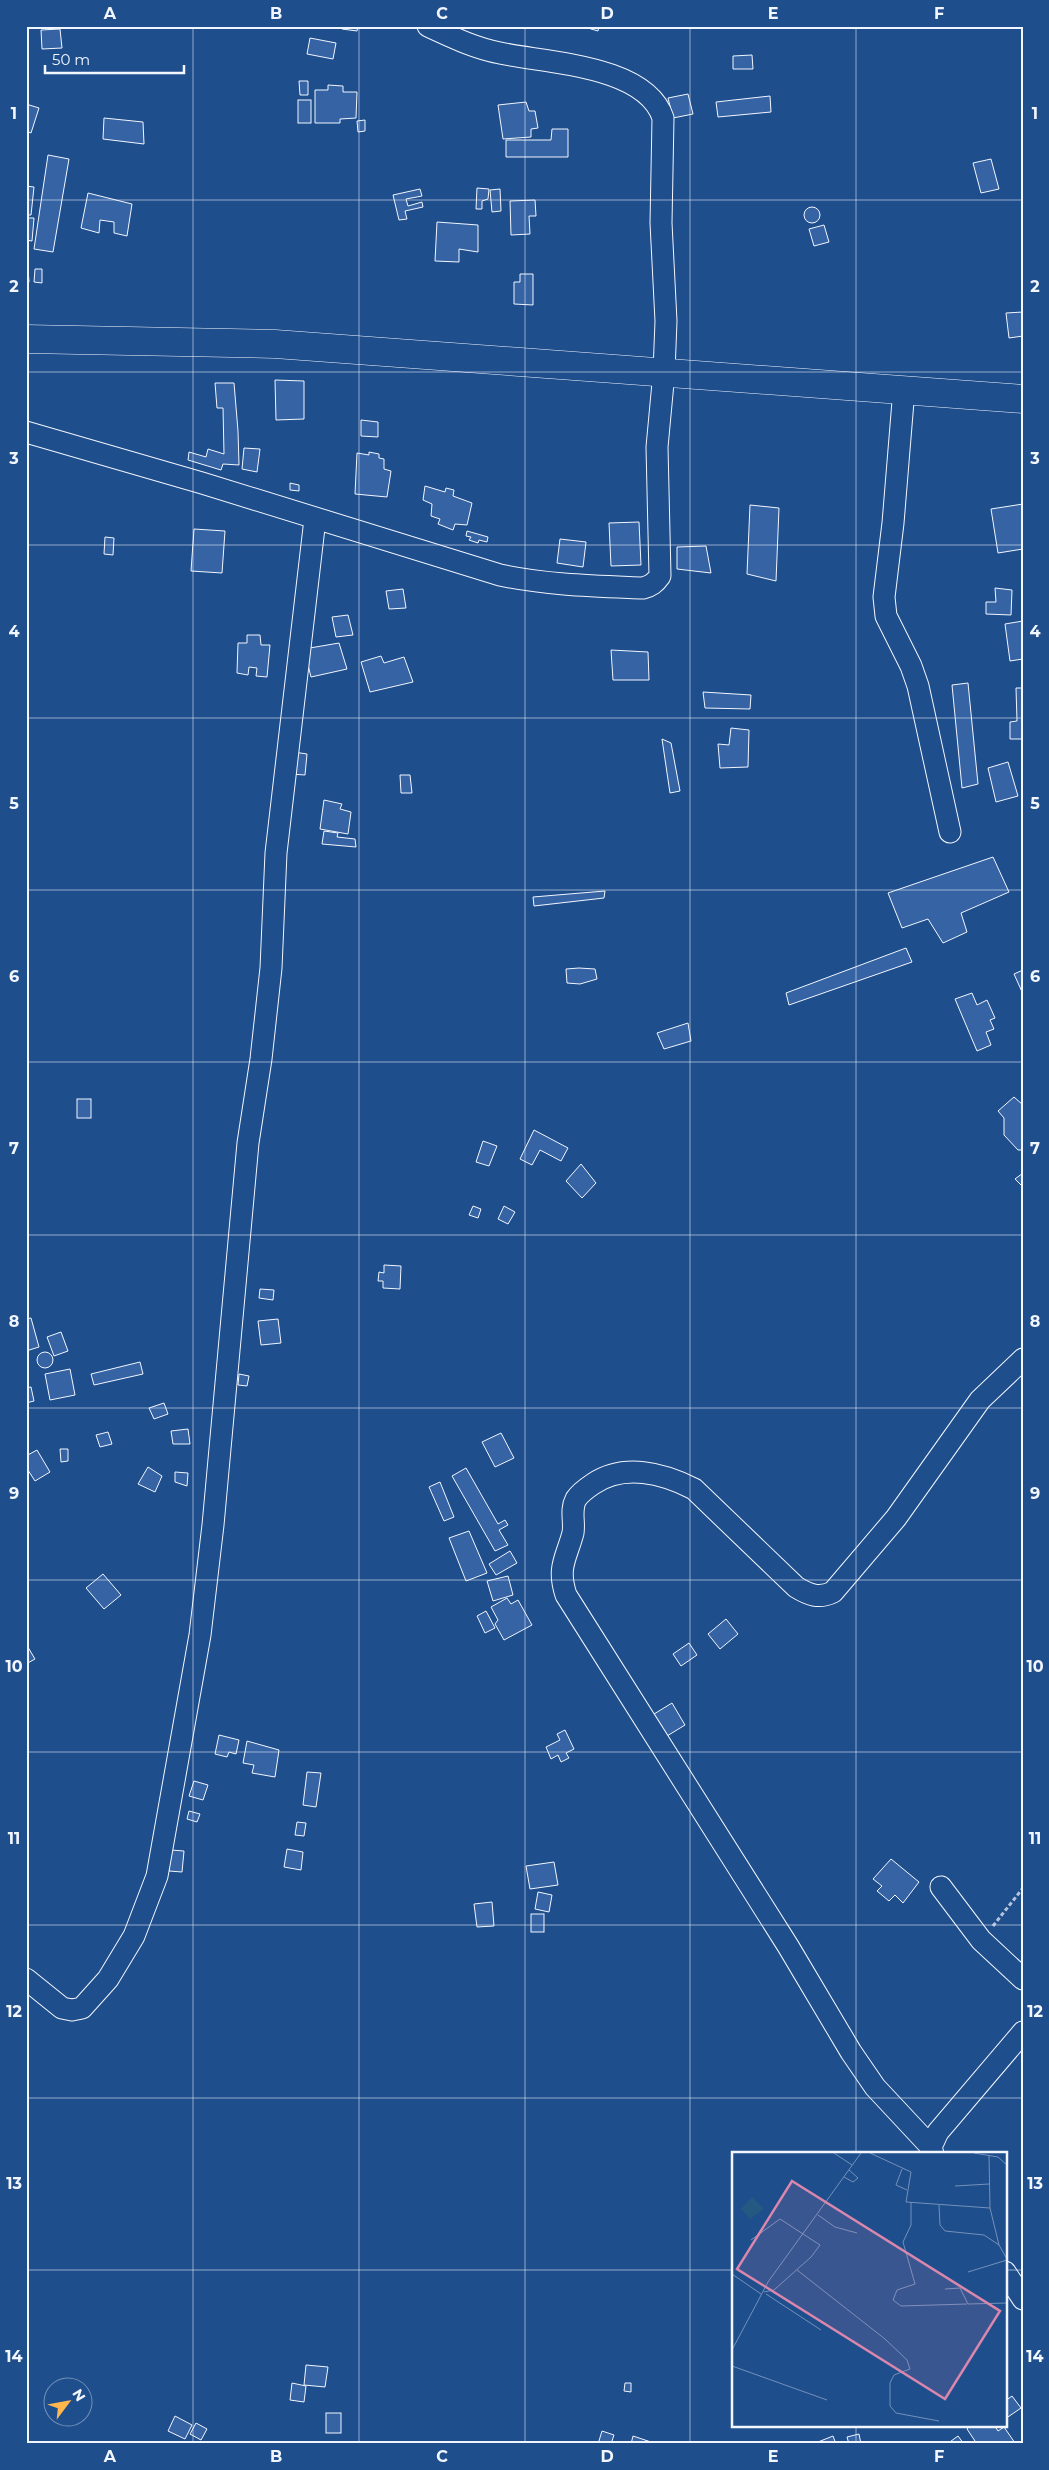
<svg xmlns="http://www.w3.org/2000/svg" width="1049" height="2470" viewBox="0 0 1049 2470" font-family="Montserrat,sans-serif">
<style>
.building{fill:#3563a3;stroke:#f2f6ff}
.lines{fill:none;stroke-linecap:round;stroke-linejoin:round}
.minor-casing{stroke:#f2f6ff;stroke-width:23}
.highway-casing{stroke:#f2f6ff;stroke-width:29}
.path{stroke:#b3c4dc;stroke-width:3;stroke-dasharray:4 2.5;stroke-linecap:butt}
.minor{stroke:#1f4e8c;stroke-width:21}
.highway{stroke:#1f4e8c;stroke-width:28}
.grid{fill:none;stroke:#f2f6ff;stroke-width:1;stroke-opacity:0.55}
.inset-road{fill:none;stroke:#7391ba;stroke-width:1}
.view{fill:#da87ad;fill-opacity:0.15;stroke:#da87ad;stroke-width:2.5}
.inset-edge{fill:none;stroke:#f2f6ff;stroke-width:2.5}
.neatline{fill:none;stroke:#f2f6ff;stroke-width:2}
.grid-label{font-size:16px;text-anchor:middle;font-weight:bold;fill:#f2f6ff}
</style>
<rect width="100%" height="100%" fill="#1f4e8c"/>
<!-- building -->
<g class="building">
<path d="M342,26h16l-1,5 -15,-2z"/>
<path d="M581,26h18l-1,5z"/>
<path d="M60,29l2,19 -20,1 -1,-19z"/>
<path d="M310,38l26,5 -3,16 -26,-5z"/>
<path d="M752,55l1,14h-20v-13z"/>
<path d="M299,81h9v14h-8z"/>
<path d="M328,85l15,1v6h14l-1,26 -16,1v4h-25v-33h13z"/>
<path d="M688,94l5,20 -20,4 -5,-20z"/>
<path d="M770,96l1,16 -53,5 -2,-15z"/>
<rect x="298" y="100" width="13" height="23"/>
<path d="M526,102l3,9h6l3,17 -7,1v8l-28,2 -5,-34z"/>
<path d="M26,104l13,4 -8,25 -5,-2z"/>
<path d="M104,118l39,4 1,22 -41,-5z"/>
<path d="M365,120v11l-7,1 -1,-11z"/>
<path d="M552,129h16v28h-62v-17h45z"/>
<path d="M48,155l21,4 -16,93 -19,-3z"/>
<path d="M991,159l8,30 -18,4 -8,-30z"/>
<path d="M26,186l8,1 -3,28h-5z"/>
<path d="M477,188l12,1 -1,10 -6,2v8h-6z"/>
<path d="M420,189l2,7 -16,3 2,7 14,-4 1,5 -18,4 2,8 -8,1 -6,-25z"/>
<path d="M500,189l1,22 -9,1 -2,-22z"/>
<path d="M88,193l44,11 -5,32 -13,-3v-11l-14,-2 -1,13 -18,-5z"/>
<path d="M535,200l1,16h-7l1,18 -19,1 -1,-34z"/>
<circle cx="812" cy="215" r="8"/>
<path d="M26,218h8l-2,23 -6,-1z"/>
<path d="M437,222l41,3v27l-19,-3v13l-24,-1z"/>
<path d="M824,225l5,17 -15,4 -5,-17z"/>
<path d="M26,246l3,36h-3z"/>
<path d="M35,269h7v14l-8,-1z"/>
<path d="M520,274h13v31l-19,-1v-22h6z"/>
<path d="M1023,312v24l-14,2 -3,-25z"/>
<path d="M275,380l29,1v38l-28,1z"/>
<path d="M215,383h19l4,48 1,34 -16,-1 -2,6 -33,-10 1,-8 17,5 2,-8 16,5 -1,-46h-6z"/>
<path d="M361,420l17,2v15l-17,-1z"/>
<path d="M244,448l16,1 -3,23 -15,-3z"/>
<path d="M369,452l10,2v4l5,1v10l7,2 -4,26 -32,-3 2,-41 12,2z"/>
<path d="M290,483l9,2v6l-9,-1z"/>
<path d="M425,486l20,6 1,-4 8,2 -1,6 19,7 -5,22 -12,-1 -2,6 -15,-6 2,-5 -9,-3 1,-12 -9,-4z"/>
<path d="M1023,504v45l-25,4 -7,-44z"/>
<path d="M750,505l29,3 -3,73 -29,-7z"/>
<path d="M639,522l2,43 -30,1 -2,-43z"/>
<path d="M194,529l31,2 -3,42 -31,-2z"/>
<path d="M467,531l21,6 -1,5 -8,-2 -1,3 -9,-3 2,-3 -5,-1z"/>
<path d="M105,537l9,1 -1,17 -9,-1z"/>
<path d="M560,539l26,3 -3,25 -26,-4z"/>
<path d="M706,546l5,27 -34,-4v-22z"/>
<path d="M995,588l17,2 -1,25 -25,-1v-12h10z"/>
<path d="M403,589l3,19 -17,1 -3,-18z"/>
<path d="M348,615l5,20 -17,2 -4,-20z"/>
<path d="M1023,621v38l-13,2 -5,-37z"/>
<path d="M247,635h13l1,10h9l-3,32 -11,-1 1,-8 -8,-1 -1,8 -11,-2 1,-30h9z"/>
<path d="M339,643l8,26 -36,8 -7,-28z"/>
<path d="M611,650l37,2 1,28h-36z"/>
<path d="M381,656l3,7 20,-6 9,25 -43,10 -9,-30z"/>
<path d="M968,683l10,101 -16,4 -10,-103z"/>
<path d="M1016,688h7v51h-13v-17l7,-1z"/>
<path d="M703,692l48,3 -1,14 -45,-1z"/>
<path d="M731,728l18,2 -1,37 -28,1 -2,-24 11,1z"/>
<path d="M662,739l9,4 9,48 -10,2z"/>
<path d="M294,752l13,2 -2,21 -15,-1z"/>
<path d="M1008,762l10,34 -22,6 -8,-34z"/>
<path d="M400,775h10l2,18h-11z"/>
<rect x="1022" y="793" width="1" height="62"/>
<path d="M324,800l18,4 -2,5 11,3 -3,22 -28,-5z"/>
<path d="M324,831l14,2 -1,4 18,2 1,8 -34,-3z"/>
<path d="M993,857l16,35 -48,21 6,19 -24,11 -15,-24 -26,9 -14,-35z"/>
<path d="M605,891l-1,7 -70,8 -1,-9z"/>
<path d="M906,948l6,14 -123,43 -3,-12z"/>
<path d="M579,968l16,1 2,10 -17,5 -13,-1 -1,-14z"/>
<path d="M1023,970v24l-9,-20z"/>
<path d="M972,993l5,12 10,-5 8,18 -5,2 4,9 -8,3 5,13 -14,6 -22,-52z"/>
<path d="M688,1023l3,18 -27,8 -7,-16z"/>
<path d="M1014,1097l9,8v45h-5l-14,-15v-17l-6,-7z"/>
<rect x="77" y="1099" width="14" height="19"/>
<path d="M534,1130l34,18 -7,13 -21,-11 -8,15 -12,-6z"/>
<path d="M483,1141l14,5 -8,20 -13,-4z"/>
<path d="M581,1164l15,19 -14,15 -16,-17z"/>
<path d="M1023,1173v14l-8,-8z"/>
<path d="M473,1206l8,3 -3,9 -9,-3z"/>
<path d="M504,1206l11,6 -7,12 -10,-5z"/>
<path d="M384,1265l17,1 -1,23 -17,-1v-7h-5l1,-9 5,1z"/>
<path d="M260,1289l14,1 -1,10 -14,-2z"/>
<path d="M31,1318l8,29 -13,4v-32z"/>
<path d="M278,1319l3,24 -20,2 -3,-24z"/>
<path d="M61,1332l7,19 -14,5 -7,-19z"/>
<circle cx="45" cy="1360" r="8"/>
<path d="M140,1362l3,12 -49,11 -3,-11z"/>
<path d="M70,1369l5,26 -25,5 -5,-26z"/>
<path d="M239,1374l10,2 -2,10 -9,-1z"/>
<path d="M31,1387l3,14 -8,2v-15z"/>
<path d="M164,1403l4,11 -14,5 -5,-11z"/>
<path d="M188,1429l2,15h-17l-2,-13z"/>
<path d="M108,1432l4,12 -12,3 -4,-12z"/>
<path d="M501,1433l13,25 -19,9 -13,-25z"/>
<path d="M60,1449h8v12l-7,1z"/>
<path d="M37,1450l13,22 -15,9 -9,-14v-11z"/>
<path d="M148,1467l14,9 -7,16 -17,-8z"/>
<path d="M466,1468l32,56 7,-4 3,5 -9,5 9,15 -13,6 -43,-75z"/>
<path d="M175,1472l13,1 -1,13 -12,-4z"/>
<path d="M440,1482l14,35 -10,4 -15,-34z"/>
<path d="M469,1531l18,42 -21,8 -17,-43z"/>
<path d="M510,1551l7,12 -21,12 -7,-11z"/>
<path d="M103,1574l18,21 -17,14 -18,-21z"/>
<path d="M508,1576l5,19 -20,6 -6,-20z"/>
<path d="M507,1598l4,6 7,-4 14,25 -28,15 -9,-16 3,-4 -7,-13z"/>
<path d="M486,1611l9,17 -10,5 -8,-17z"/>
<path d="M726,1619l12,15 -18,15 -12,-15z"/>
<path d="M689,1643l8,12 -16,11 -8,-12z"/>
<path d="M26,1644l9,15 -9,5z"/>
<path d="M672,1703l13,22 -18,11 -13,-22z"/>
<path d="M565,1730l9,19 -8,4 3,5 -8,4 -3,-7 -7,4 -5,-12 14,-7 -3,-6z"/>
<path d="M219,1735l20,5 -3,14 -7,-2 -2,5 -12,-3z"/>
<path d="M247,1741l32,9 -4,27 -23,-4 2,-8 -11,-2z"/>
<path d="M307,1772l14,1 -5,34 -13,-2z"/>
<path d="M194,1781l14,4 -5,15 -14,-4z"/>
<path d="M189,1811l11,3 -3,8 -10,-3z"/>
<path d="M297,1822l9,1 -2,13 -9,-1z"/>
<path d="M287,1849l16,3 -2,18 -17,-3z"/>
<path d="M171,1850l13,1 -2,21 -13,-1z"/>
<path d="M891,1859l28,23 -16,21 -8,-8 -6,6 -12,-10 5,-5 -9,-7z"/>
<path d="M554,1862l4,23 -28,4 -4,-23z"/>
<path d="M538,1892l14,3 -3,17 -14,-3z"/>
<path d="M492,1902l2,24 -17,1 -3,-23z"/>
<rect x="531" y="1914" width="13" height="18"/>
<path d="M306,2365l22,2 -3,20 -21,-2z"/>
<path d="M292,2383l14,3 -2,16 -14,-2z"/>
<path d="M625,2383h6v9l-7,-1z"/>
<path d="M1012,2396l9,12 -16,11v-18z"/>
<rect x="326" y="2413" width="15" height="20"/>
<path d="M175,2416l17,9 -7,14 -17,-8z"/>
<path d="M196,2423l11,6 -6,11 -11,-6z"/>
<path d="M970,2426h25l3,5 6,-4 11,16 -38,1 -10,-15z"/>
<path d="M602,2431l12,4 -3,9h-13z"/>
<path d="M859,2434l2,10h-12l-2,-7z"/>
<path d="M633,2436l21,7v1h-23z"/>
<path d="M833,2436l3,8h-23z"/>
<path d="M958,2436l6,8h-17z"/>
</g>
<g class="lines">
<!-- minor casing -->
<g class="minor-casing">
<g id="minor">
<path d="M904,389l-11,134 -9,74 2,19 25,50 7,20 32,146"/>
<path d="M26,432l176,51 298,92c47,10 95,11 143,13 8,-2 12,-5 17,-12l-3,-129 7,-75 2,-51 -5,-98 2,-105c-17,-53 -117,-55 -163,-65 -26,-5 -48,-16 -72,-27"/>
<path d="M941,1887l40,53 42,39"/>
<path d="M26,1979l36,29 10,2 10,-2 26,-29 26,-43 23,-60 43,-241 13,-110 35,-382 13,-84 10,-91 5,-115 39,-334"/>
<path d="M931,2147l-56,-60 -24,-35 -63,-106 -222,-351c-9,-28 0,-36 7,-62 2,-11 -3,-23 3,-34 4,-6 11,-11 17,-15 31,-21 70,-11 101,5l102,98c13,8 23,12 37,5l63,-74 84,-118 43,-41"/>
<path d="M933,2154l-2,-7 7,-15 85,-100"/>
<path d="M1005,2272l18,27"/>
</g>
</g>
<!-- highway casing -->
<g class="highway-casing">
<path id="highway" d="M26,339l249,5 748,55"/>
</g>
<!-- path -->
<path class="path" d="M993,1926l30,-38"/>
<!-- minor -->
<use href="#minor" class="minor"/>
<!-- highway -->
<use href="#highway" class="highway"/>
</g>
<!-- grid -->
<path class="grid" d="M193,26v2418M359,26v2418M525,26v2418M690,26v2418M856,26v2128M26,200h997M26,372h997M26,545h997M26,718h997M26,890h997M26,1062h997M26,1235h997M26,1408h997M26,1580h997M26,1752h997M26,1925h997M26,2098h997M26,2270h707M1005,2270h18M856,2426v18"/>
<!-- overview -->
<g transform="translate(732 2152)">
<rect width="275" height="275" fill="#1f4e8c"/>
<path d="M20,45l12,12 -14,10 -9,-10z" fill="#245a82"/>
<path class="inset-road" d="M102,1l18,12M138,1l41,19 -5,30 84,6M242,1l24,4 9,8M257,3l1,53 9,37 8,14M170,17l-6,16 11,5M112,25l9,5 5,-4 -9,-8M223,34l34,-2M179,50v23l-8,17 12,42 -18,6 -4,10 8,6 66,-2M207,53l1,20 5,6 39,4 15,10M86,63l17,12 22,6M19,88l29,-21 40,26 -9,12 -37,33 -10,2M65,118l88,69 22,21 3,9 -16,6 -4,8v23l6,7 43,8M236,120l39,-12M0,122l29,20M213,137l15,-1 8,16 39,-1M34,142l55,36M0,198l36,-68 93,-129M0,214l95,34"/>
<path class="view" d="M60,29l208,130 -55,88 -208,-130z"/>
<rect width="275" height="275" class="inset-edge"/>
</g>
<!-- border -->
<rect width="1049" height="2470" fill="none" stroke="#1f4e8c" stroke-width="55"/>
<!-- north arrow -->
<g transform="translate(68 2402) rotate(58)"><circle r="24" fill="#1f4e8c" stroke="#7391ba"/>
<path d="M0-4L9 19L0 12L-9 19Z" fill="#ffb74d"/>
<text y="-8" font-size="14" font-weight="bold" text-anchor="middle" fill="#f2f6ff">N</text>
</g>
<!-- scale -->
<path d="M45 65v8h139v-8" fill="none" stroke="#f2f6ff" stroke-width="2.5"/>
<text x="52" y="65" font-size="15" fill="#f2f6ff" stroke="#1f4e8c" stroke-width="4" paint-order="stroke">50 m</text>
<rect x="28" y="28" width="994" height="2414" class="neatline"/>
<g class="grid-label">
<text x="110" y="19">A</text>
<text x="276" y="19">B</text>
<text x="442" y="19">C</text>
<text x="607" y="19">D</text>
<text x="773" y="19">E</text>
<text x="939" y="19">F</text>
<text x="14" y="119">1</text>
<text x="1035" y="119">1</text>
<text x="14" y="292">2</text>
<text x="1035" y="292">2</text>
<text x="14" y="464">3</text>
<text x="1035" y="464">3</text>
<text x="14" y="637">4</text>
<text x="1035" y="637">4</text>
<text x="14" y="809">5</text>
<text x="1035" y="809">5</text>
<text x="14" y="982">6</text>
<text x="1035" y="982">6</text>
<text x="14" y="1154">7</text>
<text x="1035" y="1154">7</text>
<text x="14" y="1327">8</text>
<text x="1035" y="1327">8</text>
<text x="14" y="1499">9</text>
<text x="1035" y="1499">9</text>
<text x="14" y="1672">10</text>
<text x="1035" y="1672">10</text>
<text x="14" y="1844">11</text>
<text x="1035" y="1844">11</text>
<text x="14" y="2017">12</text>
<text x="1035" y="2017">12</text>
<text x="14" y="2189">13</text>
<text x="1035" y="2189">13</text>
<text x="14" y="2362">14</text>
<text x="1035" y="2362">14</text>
<text x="110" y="2462">A</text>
<text x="276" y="2462">B</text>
<text x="442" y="2462">C</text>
<text x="607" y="2462">D</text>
<text x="773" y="2462">E</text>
<text x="939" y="2462">F</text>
</g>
</svg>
